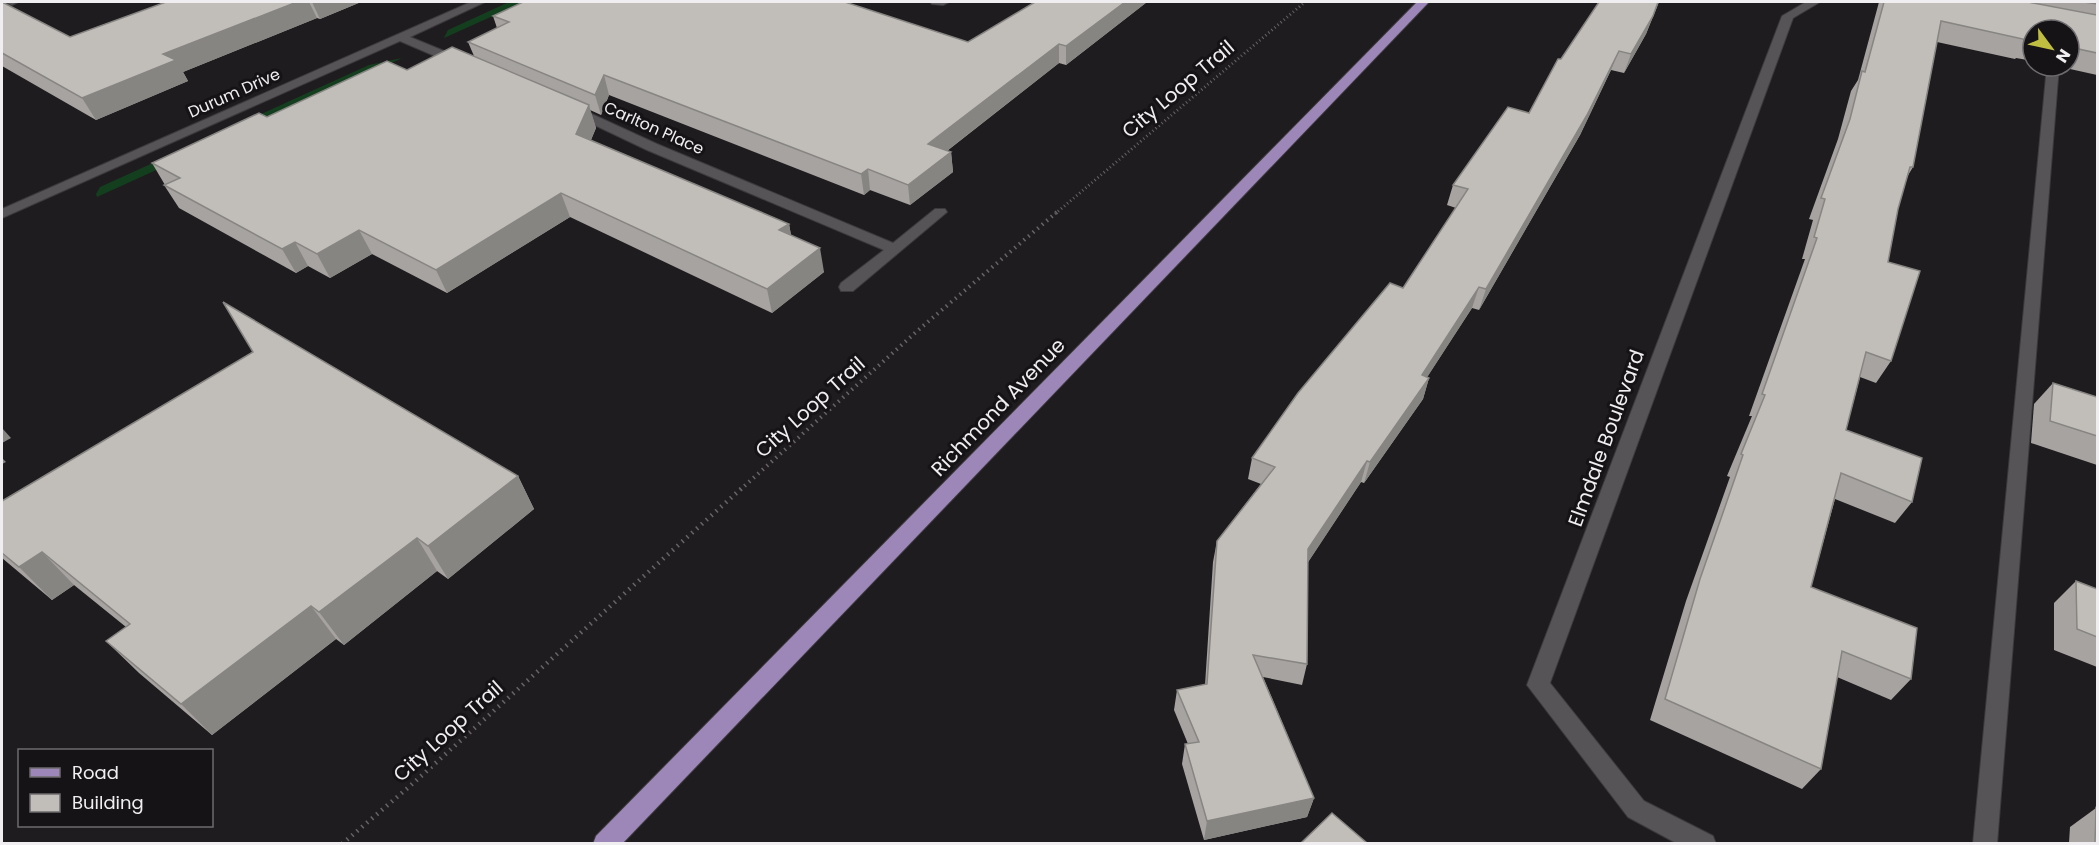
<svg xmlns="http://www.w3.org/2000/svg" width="2099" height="845" viewBox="0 0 2099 845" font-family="Poppins,sans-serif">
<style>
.green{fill:#143f1f}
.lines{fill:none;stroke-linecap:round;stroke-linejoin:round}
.minor-casing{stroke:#3c3a3c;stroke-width:2}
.major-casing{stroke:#3c3a3c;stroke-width:2}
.path-far2{stroke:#676467;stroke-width:3;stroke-dasharray:1 3;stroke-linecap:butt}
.path-far1{stroke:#676467;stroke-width:4;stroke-dasharray:1.5 4.5;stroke-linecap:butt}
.path{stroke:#676467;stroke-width:4.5;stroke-dasharray:1.5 5;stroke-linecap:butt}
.minor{fill:#575457;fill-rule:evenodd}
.major{fill:#9d87b9;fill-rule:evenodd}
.wall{fill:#a6a3a0}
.shaded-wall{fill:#878582}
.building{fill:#c1beba;stroke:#878582;stroke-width:1.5}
.labels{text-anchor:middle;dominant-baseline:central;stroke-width:6;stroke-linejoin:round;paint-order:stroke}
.far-street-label{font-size:16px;fill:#f0eef0;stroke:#161316}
.street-label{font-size:20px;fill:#f0eef0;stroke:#161316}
</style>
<rect width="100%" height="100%" fill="#1f1c1f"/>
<!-- green -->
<g class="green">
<path d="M509,2h15l-80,36 4,-8z"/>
<path d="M402,58l-305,139 -1,-3 4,-7 269,-122z"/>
</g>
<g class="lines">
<!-- minor casing -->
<g class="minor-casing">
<g id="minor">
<path d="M5,2h13l-6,3z"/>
<path d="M471,2h14l-75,35 56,23 2,3 -2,3h-8l-58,-25 -398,177v-9z"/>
<path d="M930,2h19l-6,3 -11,-1z"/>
<path d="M1806,2h14l-27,16 -243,665 94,118 69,35 3,8h-38l-50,-27 -101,-132 255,-669z"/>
<path d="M2047,66h12l-62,778h-24z"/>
<path d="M570,104l87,40 236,99 42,-34h10l2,3 -94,79h-12l-2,-4 2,-4 43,-33 -237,-100 -82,-39 -2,-3 2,-3z"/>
</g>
</g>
<!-- major casing -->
<g class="major-casing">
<path id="major" d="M1417,2h12l-807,842h-29l3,-8z"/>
</g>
<!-- path-far2 -->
<path class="path-far2" d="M1055,214l250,-212"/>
<!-- path-far1 -->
<path class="path-far1" d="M740,490l176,-158 141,-120"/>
<!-- path -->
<path class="path" d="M342,844l68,-58 332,-298"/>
<!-- minor -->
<use href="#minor" class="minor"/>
<!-- major -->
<use href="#major" class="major"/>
</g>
<!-- wall -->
<g class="wall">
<path d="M2,2l68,35 96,-35h195l-41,17 -3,-1 -134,54 5,9 -92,39 -94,-54z"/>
<path d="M1035,2h112l-81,63 -7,-2 -112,88 4,1 2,20 -43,33 -40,-15 -6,5 -255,-100 -8,20 -11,-5 6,18 -5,12 198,84 2,11 33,37 -52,41 -202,-96 -123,76 -75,-39 -42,24 -22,-12 -12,7 -117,-65 -15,-23h1l-13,-22 115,-46 140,-47 67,-14 -6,-14 29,-14 -4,-12 475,26z"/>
<path d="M1599,2h60l-13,32 -22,39 -13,-3 -31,65 -101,175 -7,-2 -45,69 2,1 -6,21 -59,84 -3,-1 -53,80 -1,102 -5,21 -39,-8 51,121 -7,19 -103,23 -22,-76 3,-20h3l-14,-34 3,-20 28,-5 8,-123 4,-21 44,-57 -13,-5 4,-21 151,-170 53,-80 -9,-3 6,-20 76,-72 32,-54z"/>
<path d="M1879,2h218v73l-36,-8 -1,-1h9v-36h-36v31l-17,-3 -1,1 -78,-17 -24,125 -6,10 -9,32 -10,53 3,99 -15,22 -16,-6 -14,53 66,72 -17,21 -60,-24 -24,88 100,92 -20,21 -54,-23 -16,92 -19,20 -152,-69 36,-119 44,-124 -3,-1 25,-60h-3l56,-157h-3l11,-39 -4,-1 29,-80 13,-48 7,-11z"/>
<path d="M2053,383l44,14v68l-66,-22 3,-39z"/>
<path d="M518,476l16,33 -86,70 -11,-8 -93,74 -8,-6 -124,96 -73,-62 -33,-32 20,-14 -52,-42 -22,15 -50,-42v-57z"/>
<path d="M2076,581l21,8v78l-43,-17v-47z"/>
<path d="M2096,808l1,35h-28l1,-16z"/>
</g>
<!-- shaded-wall -->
<g class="shaded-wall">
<path d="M297,2h12l8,16 -134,54 5,9 -92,39 -14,-22 81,-44z"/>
<path d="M312,2h49l-41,17z"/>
<path d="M1125,2h22l-81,63v-19z"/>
<path d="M1653,16l-7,18 -22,39 7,-19z"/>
<path d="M1059,44v19l-129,101 -2,-20z"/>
<path d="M1619,51l-8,19 -31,65 -101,175 7,-21z"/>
<path d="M604,75l5,20 -8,20 -6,-20z"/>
<path d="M589,105l7,23 -12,28 -8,-22z"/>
<path d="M951,152l2,20 -43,33 -2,-20z"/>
<path d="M868,169l2,21 -6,5 -3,-21z"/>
<path d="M561,193l9,24 -123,76 -11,-23z"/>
<path d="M789,224l4,23 -14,-17z"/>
<path d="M359,230l13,24 -42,24 -13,-24z"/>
<path d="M295,242l13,24 -12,7 -14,-24z"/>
<path d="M820,248l4,24 -52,41 -5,-24z"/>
<path d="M1479,287l-7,21 -57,88 7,-21z"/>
<path d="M1429,378l-6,21 -59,84 6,-21z"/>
<path d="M2,428l9,10 -9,5z"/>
<path d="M2,458l4,4 -4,2z"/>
<path d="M1367,461l-6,21 -58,88 5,-21z"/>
<path d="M518,476l16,33 -86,70 -20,-33z"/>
<path d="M417,538l20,33 -93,74 -25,-33z"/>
<path d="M42,552l32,33 -22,15 -33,-33z"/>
<path d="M311,606l25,33 -124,96 -31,-31z"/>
<path d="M1314,798l-7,19 -103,23 3,-19z"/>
</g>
<!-- building -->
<g class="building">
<path d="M2,2l68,35 96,-35h131l-134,52 13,6 -94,38 -80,-45z"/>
<path d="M523,2h322l123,40 67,-40h90l-59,44 -7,-2 -131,100 23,8 -43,33 -40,-16 -7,5 -257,-99 -9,20 -127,-53 41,-20 -16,-6z"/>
<path d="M1599,2h59l-5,14 -22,38 -12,-3 -32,64 -101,174 -7,-2 -57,88 7,3 -59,84 -3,-1 -59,88 -1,115 -54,-9 61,143 -107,23 -22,-77 14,-2 -22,-52 30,-6 10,-143 58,-74 -23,-9 46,-65 92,-110 13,5 65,-99 -15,-4 55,-78 21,6 29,-54h3z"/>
<path d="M1884,2h144l69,13v38l-23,-5 -2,-4h-3v-14h-36v9l-5,-1 -1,2 -86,-19 -28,146h-3l-12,42 -10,53 32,9 -29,90 -25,-9 -20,78 76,28 -10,44 -71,-29 -30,114 106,41 -6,51 -69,-28 -21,118 -156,-70 35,-120 43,-124 -2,-1 24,-59 -3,-1 55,-156 -3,-1 11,-38 -4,-1 29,-79 12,-48 3,1z"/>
<path d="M2084,2h13v2z"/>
<path d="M452,47l137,58 -13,29 213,90 -10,6 41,18 -53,41 -206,-96 -125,77 -77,-40 -42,24 -22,-12 -13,7 -118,-64 16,-7 -28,-15 107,-50 8,4 120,-56 20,9z"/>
<path d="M223,302l295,174 -90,70 -11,-8 -98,74 -8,-6 -130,98 -75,-63 24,-17 -88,-72 -23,15 -17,-14v-52l251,-149z"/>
<path d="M2053,383l44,14v39l-47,-15z"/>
<path d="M2076,581l21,8v48l-20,-8z"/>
<path d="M2096,808l1,1v34h-2z"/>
<path d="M1332,813l35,30h-66z"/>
</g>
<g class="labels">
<!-- far-street labels -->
<g class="far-street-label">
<text transform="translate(234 93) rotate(-24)">Durum Drive</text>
<text transform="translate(654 128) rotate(24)">Carlton Place</text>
</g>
<!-- street labels -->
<g class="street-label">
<text transform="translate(1178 89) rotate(-40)">City Loop Trail</text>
<text transform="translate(810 407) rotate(-42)">City Loop Trail</text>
<text transform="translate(998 407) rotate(-46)">Richmond Avenue</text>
<text transform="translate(1606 438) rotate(-70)">Elmdale Boulevard</text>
<text transform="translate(448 731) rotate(-42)">City Loop Trail</text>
</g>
</g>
<!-- border -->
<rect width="2099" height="845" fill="none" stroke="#f0eef0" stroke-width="6"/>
<!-- legend -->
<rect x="18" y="749" width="195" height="78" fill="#161316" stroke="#6d6b6d" stroke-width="1.5"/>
<rect x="30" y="768" width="30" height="9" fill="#9d87b9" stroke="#6d6b6d" stroke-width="1.5"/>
<text x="72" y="779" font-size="18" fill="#f0eef0">Road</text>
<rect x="30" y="794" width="30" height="18" fill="#c1beba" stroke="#6d6b6d" stroke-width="1.5"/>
<text x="72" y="809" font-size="18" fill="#f0eef0">Building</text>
<!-- north arrow -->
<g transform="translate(2051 48) rotate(123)"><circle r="28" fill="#161316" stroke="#6d6b6d" stroke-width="1.5"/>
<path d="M0-4.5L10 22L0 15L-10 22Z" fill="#c0be41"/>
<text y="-9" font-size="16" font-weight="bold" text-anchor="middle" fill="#f0eef0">N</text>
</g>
</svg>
